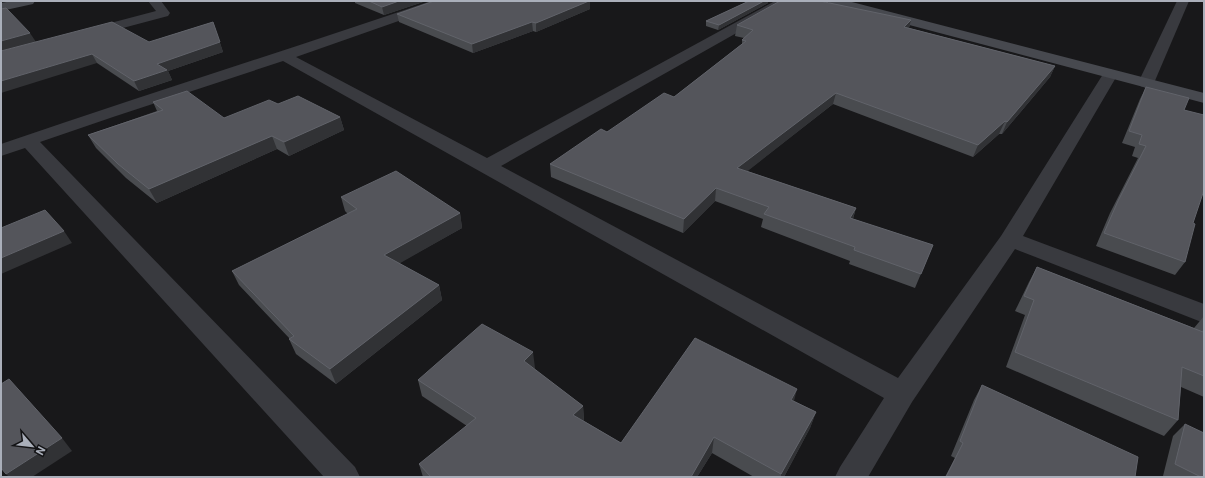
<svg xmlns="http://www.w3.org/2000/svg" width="1205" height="478" viewBox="0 0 1205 478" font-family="Roboto,sans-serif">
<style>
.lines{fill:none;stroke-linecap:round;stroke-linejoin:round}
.street{fill:#393a3f;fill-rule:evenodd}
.secondary{fill:#47494f;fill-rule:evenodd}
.wall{fill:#494b4f}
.shaded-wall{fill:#313235}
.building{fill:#54555b;stroke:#61636a}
</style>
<rect width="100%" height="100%" fill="#18181a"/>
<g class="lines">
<!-- street -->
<g class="street">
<path d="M148,1h13l9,12 -2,3 -79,21 -5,-1 -2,-3 2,-3 72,-19z"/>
<path d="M431,1h18l-2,3 -151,53 191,101 288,-157h15l-2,3 -287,162 397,212 103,-142 104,-165 5,-2 5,2 3,3 -95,162 181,68v19l-189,-74 -103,153 -44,75h-33l5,-10 44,-69 -601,-337 -170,56 -73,25 315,325 5,10h-36l-299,-329 -24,8v-12c142,-49 287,-94 430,-143z"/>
<path d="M1177,1h12l-35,82 -2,3 -6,2 -6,-2 -2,-3z"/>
</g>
<!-- secondary -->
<g class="secondary">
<path d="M12,1h23l-2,3 -32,7v-8z"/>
<path d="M828,1h20l356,92v10l-374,-99z"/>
</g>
</g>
<!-- wall -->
<g class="wall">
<path d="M355,1h71l-42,14 -29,-12z"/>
<path d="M434,1h156v8l-54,23 -3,-1 -60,22 -74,-31 -2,-8z"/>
<path d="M749,1h19v2l-50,27 -12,-4v-5z"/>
<path d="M911,20l-2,8 146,38 -5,11 -48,57h-3l-26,23 -140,-53 -86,67 109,37 -3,11 80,26 -18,43 -66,-24 1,-3 -89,-34 2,-8 -48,-18 -32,32 -132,-56 -1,-13 57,-32 67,-35 68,-53v-4l2,-2 -9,-2 2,-11z"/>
<path d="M213,22l10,30 -55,19 4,9 -33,11 -42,-28 -61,-21h113z"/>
<path d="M1146,87l38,23 9,113 -8,39 -10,13 -79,-29 14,-33 28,-55 -6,-2 3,-9 -13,-4 18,-44z"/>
<path d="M153,102l71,16 54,-14 62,13 4,13 -55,26 -12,-7 -120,54 -31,-25 -30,-30 -8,-13 69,-24z"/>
<path d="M341,197l119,16 2,15 -63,35 40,22 3,15 -106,84 -40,-30 -7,-15h1l-51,-54 -7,-14 116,-57 -3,-3z"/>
<path d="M1037,267l157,61 10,-12v81l-23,-10 -3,33 -14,16 -158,-69 19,-52 -10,-4 14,-29z"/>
<path d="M535,368l-1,1 49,37 1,15 37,22 173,-42 22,11 -6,16 -26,49h-30l-42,-24 -15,24h-274l-4,-13 48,-38 -45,-30 -4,-16z"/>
<path d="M982,385l153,92h-190l10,-19 -4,-2 23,-56z"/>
<path d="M1185,424l19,53h-39l-2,-1 10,-40z"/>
</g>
<!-- shaded-wall -->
<g class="shaded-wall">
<path d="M399,1h27l-42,14 -2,-8z"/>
<path d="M589,1h1v8l-54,23v-9z"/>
<path d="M764,1h4v2l-50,27 1,-5z"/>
<path d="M911,20l-3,11 -4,-4z"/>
<path d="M213,22l10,30 -55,19 4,9 -33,11 -5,-10z"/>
<path d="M532,22l1,9 -60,22 -1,-9z"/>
<path d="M30,33l6,9 -35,9v-10z"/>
<path d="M92,54l5,9 -96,30v-12z"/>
<path d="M1055,66l-5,11 -48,57 5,-12z"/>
<path d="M836,93l-3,11 -98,77 2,-13z"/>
<path d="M340,117l4,13 -55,26 -5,-14z"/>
<path d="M1005,121l-6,13 -26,23 5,-12z"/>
<path d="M272,136l5,13 -120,54 -8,-14z"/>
<path d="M716,188l-1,13 -32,32 1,-14z"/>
<path d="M856,208l-4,13 -2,-3z"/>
<path d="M460,213l2,15 -74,42 -4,-15z"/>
<path d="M64,231l8,12 -71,31v-16z"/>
<path d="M439,285l3,15 -106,84 -6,-15z"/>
<path d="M533,352l2,16 -9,10 -2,-17z"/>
<path d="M797,389l-4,16 -2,-5z"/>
<path d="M583,406l1,16 -11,-7z"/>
<path d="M816,412l-6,16 -26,49h-3v-3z"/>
<path d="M714,437l-2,16 -15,24h-6z"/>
<path d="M62,438l10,13 -40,26h-23l-3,-3z"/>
</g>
<!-- building -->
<g class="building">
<path d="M369,1h30l-17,6z"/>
<path d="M434,1h155l-53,22 -4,-1 -60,22 -75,-30z"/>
<path d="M749,1h15l-45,24 -13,-4z"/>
<path d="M780,1h40l91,19 -7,7 151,39 -48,56 -2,-1 -27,24 -142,-52 -99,75 119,40 -6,10 83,27 -12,29 -67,-24 1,-3 -91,-33 5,-7 -53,-19 -32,31 -134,-55 51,-35 6,3 57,-39 10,4 72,-56 -4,-1 11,-10 -16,-5z"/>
<path d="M6,8l24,25 -29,8v-32z"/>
<path d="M112,22l37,20 64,-20 7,20 -63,22 10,6 -33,11 -42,-27 -91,27v-30z"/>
<path d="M1146,87l43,11 -5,12 20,5v75l-11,33 2,1 -10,38 -81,-29 14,-32 28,-55 -7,-2 3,-9 -13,-4z"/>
<path d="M187,91l37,27 45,-18 9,4 20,-8 42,21 -56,25 -12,-6 -123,53 -31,-25 -30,-29 75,-25 -10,-8z"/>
<path d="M396,171l64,42 -76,42 55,30 -109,84 -41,-30 5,-3 -62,-65 125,-62 -16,-12z"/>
<path d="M45,210l19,21 -63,27v-30z"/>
<path d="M1037,267l166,65 1,-5v49l-22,-9 -4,53 -163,-68 19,-52 -10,-4z"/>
<path d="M482,324l51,28 -9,9 59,45 -10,9 48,28 74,-105 102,51 -6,11 25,12 -35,62 -67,-37 -23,40h-260l-12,-13 57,-46 -58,-38z"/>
<path d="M9,379l53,59 -56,36 -5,-6v-84z"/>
<path d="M982,385l156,72 -3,20h-189l17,-34 -3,-2z"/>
<path d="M1185,424l19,9v44h-3l-26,-13z"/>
</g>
<!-- border -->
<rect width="1205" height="478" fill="none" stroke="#aaafba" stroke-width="4"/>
<!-- north arrow -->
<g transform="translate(32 446) rotate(118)" stroke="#131315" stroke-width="3" paint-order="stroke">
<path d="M0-3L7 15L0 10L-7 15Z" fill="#aaafba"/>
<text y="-6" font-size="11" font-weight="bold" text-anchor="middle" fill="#aaafba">N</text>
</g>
</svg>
